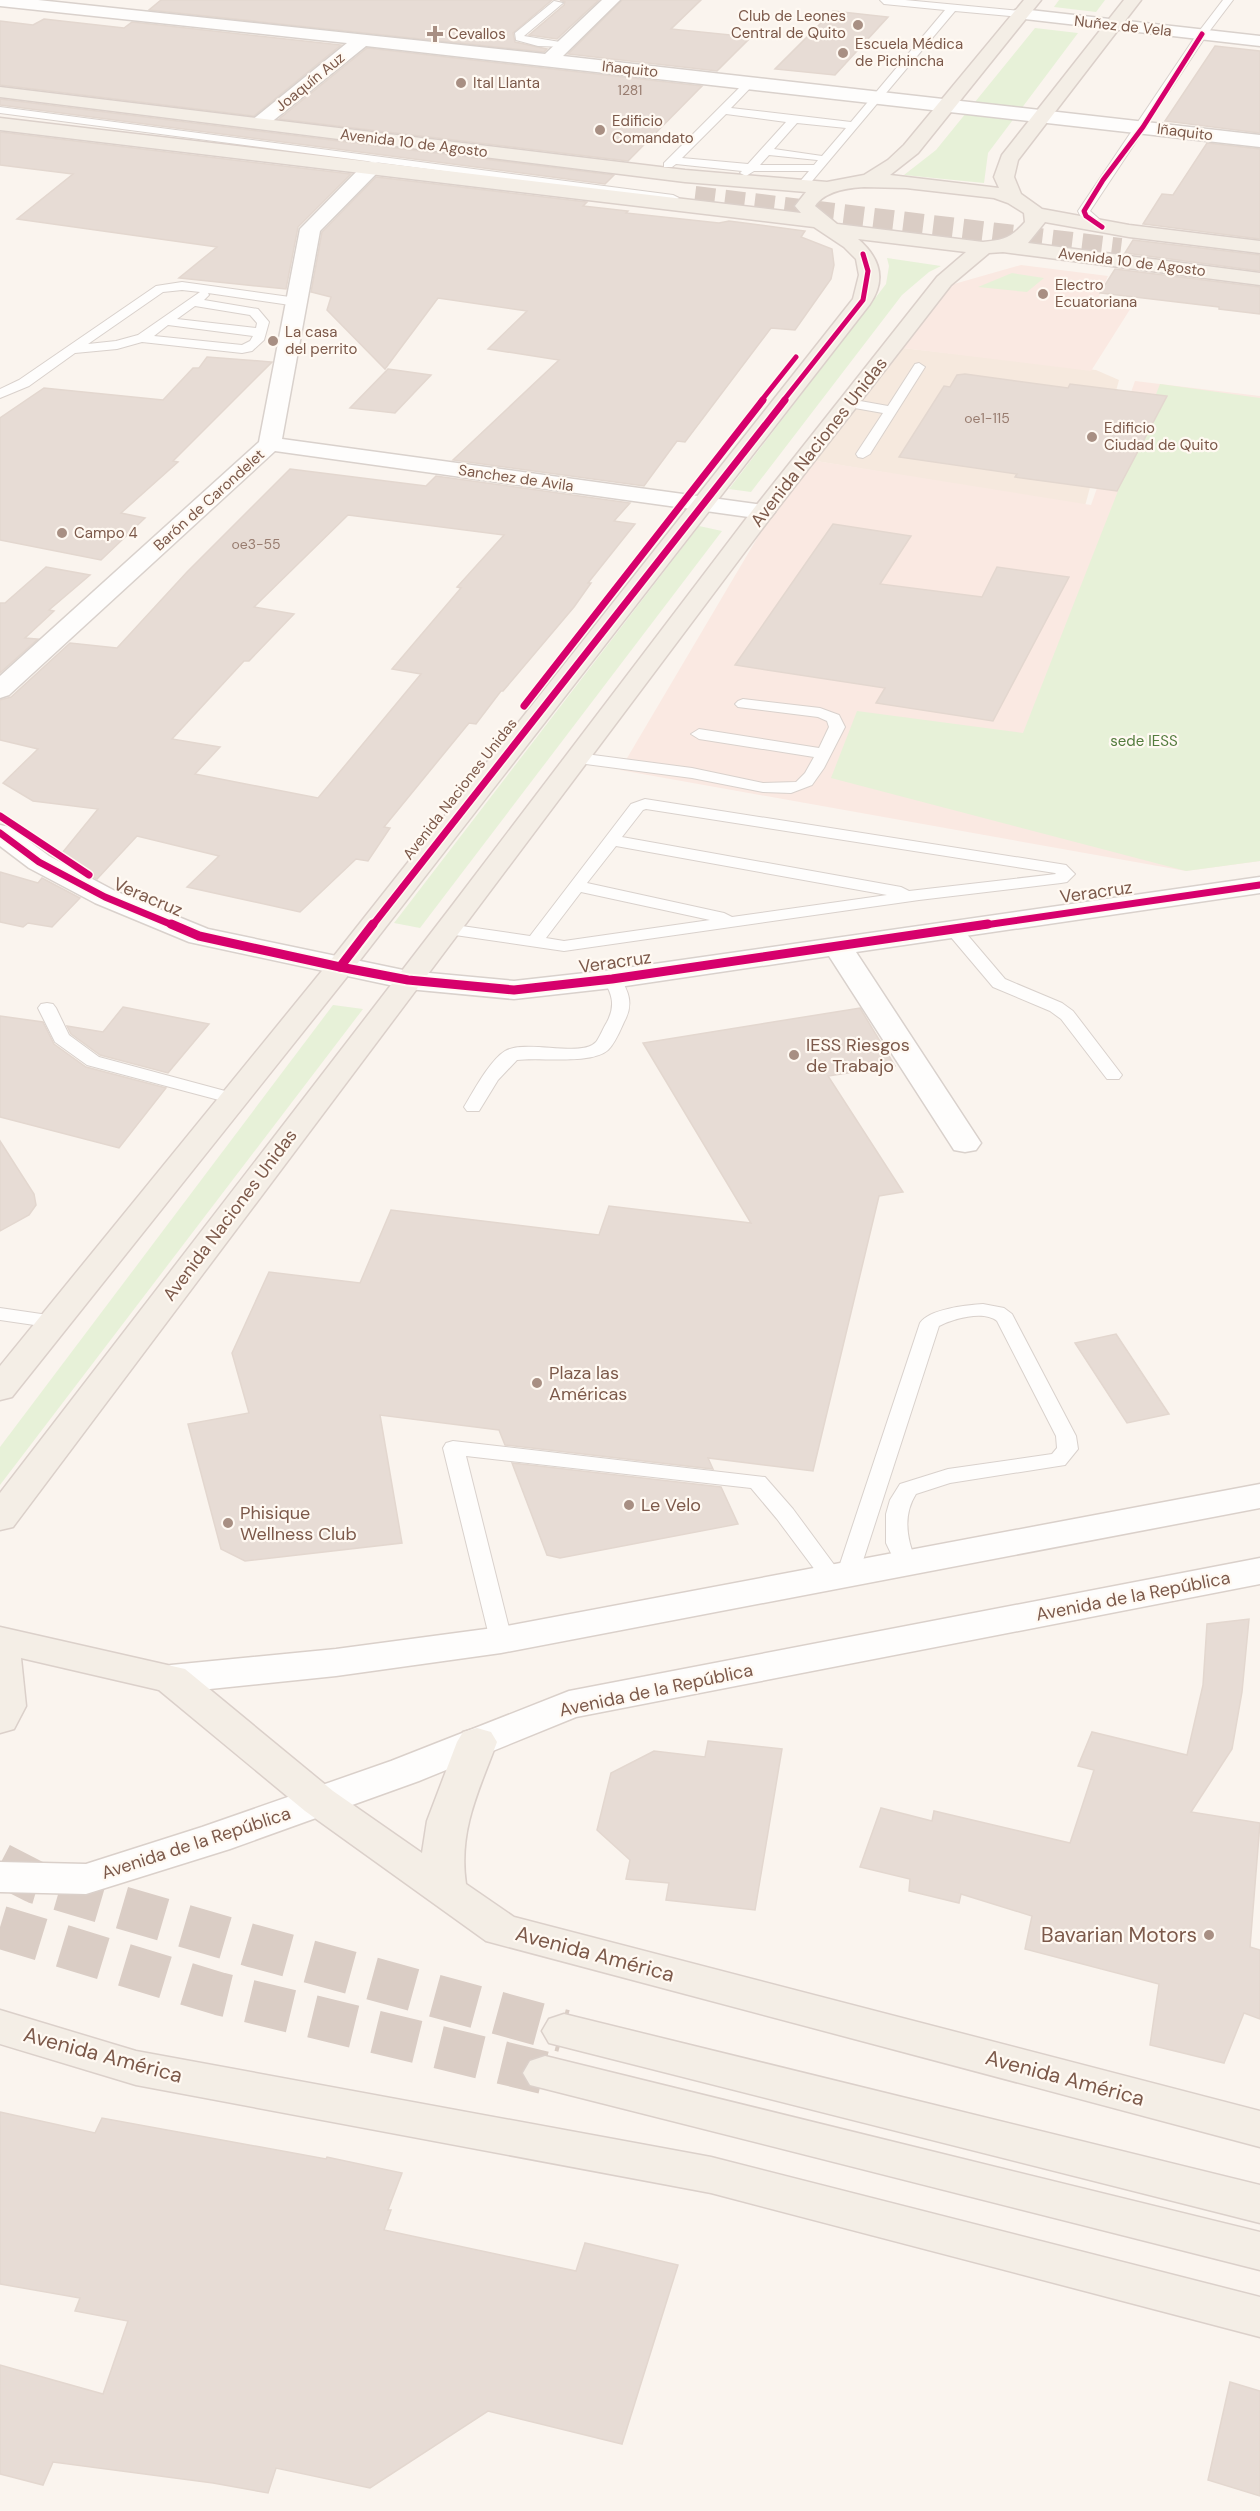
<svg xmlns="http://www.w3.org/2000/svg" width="1260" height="2511" viewBox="0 0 1260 2511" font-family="'DM Sans',sans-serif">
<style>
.residential{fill:#f6e9de}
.commercial{fill:#fae9e2}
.green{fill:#e7f1d8}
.building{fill:#e7dcd5;stroke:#e3d7cf;stroke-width:1.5;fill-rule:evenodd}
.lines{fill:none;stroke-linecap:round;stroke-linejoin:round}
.primary-tunnel-far1{stroke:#dacdc5;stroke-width:20;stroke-dasharray:20 10;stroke-linecap:butt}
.primary-tunnel{stroke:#dacdc5;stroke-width:43;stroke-dasharray:43 22;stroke-linecap:butt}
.service-casing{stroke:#d9d1cc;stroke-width:2}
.minor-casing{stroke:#d9d1cc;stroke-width:3}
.secondary-casing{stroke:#dad0ca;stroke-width:3}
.primary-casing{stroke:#dbd0ca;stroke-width:3}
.service{fill:#fefdfc;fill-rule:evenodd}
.minor{fill:#fefdfc;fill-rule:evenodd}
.secondary{fill:#fefdfc;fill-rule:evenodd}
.primary{fill:#f4eee6;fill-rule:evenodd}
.cycleway-far2-casing{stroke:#fff9f2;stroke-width:8}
.cycleway-far1-casing{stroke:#fff9f2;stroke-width:10}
.cycleway-casing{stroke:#fff9f2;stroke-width:13}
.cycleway-far2{stroke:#d6006c;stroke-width:5}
.cycleway-far1{stroke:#d6006c;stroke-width:7}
.cycleway{stroke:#d6006c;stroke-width:9}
.poi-dot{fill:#a88f83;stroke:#fff9f2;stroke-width:2}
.labels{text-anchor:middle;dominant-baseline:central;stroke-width:4.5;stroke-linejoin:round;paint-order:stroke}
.far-number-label{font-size:14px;fill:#987c6f}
.far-poi-label{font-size:15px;fill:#7c594a;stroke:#fff9f2;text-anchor:start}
.far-street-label{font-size:15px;fill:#7c594a;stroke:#fff9f2}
.far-park-label{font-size:15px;fill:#547c3e;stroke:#fff9f2}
.street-label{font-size:18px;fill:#7c594a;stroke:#fff9f2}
.poi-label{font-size:18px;fill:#7c594a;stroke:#fff9f2;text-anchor:start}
.near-poi-label{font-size:21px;fill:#7c594a;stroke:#fff9f2;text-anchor:end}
.near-street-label{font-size:21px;fill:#7c594a;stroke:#fff9f2}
</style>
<rect width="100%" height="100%" fill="#faf4ee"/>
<!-- residential -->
<path class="residential" d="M894,347l202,23 23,10 -34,126 -281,-47z"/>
<!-- commercial -->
<g class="commercial">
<path d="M1021,265l87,11 -11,25 37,2 -43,68 -197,-24 46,-59z"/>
<path d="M1135,381l125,15v465l-74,10 -566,-101 184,-311 287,46z"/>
</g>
<!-- green -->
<g class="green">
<path d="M1059,0h46l-9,12 -42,-5z"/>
<path d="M1035,28l43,5 -90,120 -4,30 -80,-8 32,-25z"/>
<path d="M887,258l54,8 -12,6 -27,23 -151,197 -22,-3 157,-205 3,-18z"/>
<path d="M1012,273l32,5 -17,14 -49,-5z"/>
<path d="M1160,384l100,14v463l-74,10 -355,-93 26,-67 166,22z"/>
<path d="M699,526l23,5 -302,397 -26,-5z"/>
<path d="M333,1005l30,4 -363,476v-38z"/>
</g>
<!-- building -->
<g class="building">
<path d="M161,0h391l-39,33 2,9 32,7 -3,3 -395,-42z"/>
<path d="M560,0h39l-42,39 -28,-4 35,-30 1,-3z"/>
<path d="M622,0h79l-30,29 80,8 -34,34 -149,-17z"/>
<path d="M833,11l55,6 -53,58 -60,-6z"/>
<path d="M44,19l80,9 8,-6 209,23 -87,71 -254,-31v-64l33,4z"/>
<path d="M1215,46l45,5v82l-95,-12z"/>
<path d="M367,48l335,38 -74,75 -349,-42z"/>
<path d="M0,99l614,76 -9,9 -605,-79z"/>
<path d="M0,132l351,42 -53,53 -12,62 -107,-11 38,-31 -200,-28 56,-45 -73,-9z"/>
<path d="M1207,143l53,6v90l-117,-15 19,-30 11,1z"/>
<path d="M376,177l211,25 -4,4 45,5 -2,2 93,10 10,-2 76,10 -4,6 31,12 2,16 -3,14 -36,51 -24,-2 -86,114 -8,-1 -33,45 -191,-26 106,-100 -71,-11 39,-38 -89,-13 -53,71 -58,-59 4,-13 -20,-5 11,-60z"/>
<path d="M1133,240l127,15v16l-135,-18z"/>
<path d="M1115,269l145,18v27l-41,-5v-2l-119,-14z"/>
<path d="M207,357l65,5 -99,99 5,1 -57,51 24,5 -44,42 -101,-20v-122l44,-30 119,12 30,-32h6z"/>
<path d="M388,369l43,6 -36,38 -45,-5z"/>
<path d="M965,374l103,14 2,-4 97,12 -50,95 -102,-14 2,-3 -118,-17 45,-71 6,1 7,-12z"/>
<path d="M290,469l136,17 10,-10 194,27 -16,18 21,3 -47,59h3l-17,24 -71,84h-2l-25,33 -7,-1 -85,104 6,1 -22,33 -12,-2 -56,53 -113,-25 32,-31 -82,-20 -40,43 -39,-21 40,-49 -65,-8 -30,-18 35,-34 -38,-9v-40l11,-3 59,-54 47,5 70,-76zM348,515l156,20 -47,52 4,1 -69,81 29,5 -103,124 -123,-24 25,-27 -48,-8 72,-78h5l45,-47 -40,-7z"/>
<path d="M833,524l78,12 -31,48 102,13 15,-30 72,10 -76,144 -117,-18 9,-15 -150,-23z"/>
<path d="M46,567l44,8 -41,35 5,1 -29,27 13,1 -38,34v-70h5z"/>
<path d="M0,872l38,11 4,-5 38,20 -28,29 -24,-4 -5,4 -23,-5z"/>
<path d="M123,1007l86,17 -41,49 -68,-18 -29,-21 -4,-8 36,6z"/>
<path d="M860,1008l35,58 -67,10 75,116 -24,4 -66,275 -105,-13 5,11 -208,-24 -6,-15 -119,-15 22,128 -157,18 -24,-12 -33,-125 61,-11 -17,-60 37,-81 91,11 31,-73 208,25 10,-29 142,17 -108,-180z"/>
<path d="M0,1016l43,6 11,22 32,23 80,21 -47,60 -119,-31z"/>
<path d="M0,1141l34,53 2,11 -7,10 -29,16z"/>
<path d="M1116,1334l53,80 -42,9 -52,-80z"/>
<path d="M512,1463l209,24 17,37 -178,34 -13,-3z"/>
<path d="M1249,1619l-7,73 -10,57 -41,63 69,11 -10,124 10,3v69l-16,-6 -20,50 -74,-18 9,-61 -134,-35 7,-33 -71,-22 -2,9 -50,-12 1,-12 -50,-12 21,-59 51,13 2,-10 136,32 24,-73 -16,-4 14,-34 95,23 16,-70 4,-61z"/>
<path d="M708,1741l74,8 -27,161 -89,-10 3,-17 -43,-4 4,-19 -33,-30 14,-57 43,-22 51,6z"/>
<path d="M0,2112l95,21 7,-15 224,41 1,-2 75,16 -14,37h3l-7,20 192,41 9,-28 93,22 -56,179 -134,-33 -118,77 -94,-20 -8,25 -55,-10 -160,-21 -10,23 -43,-11v-109l103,29 25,-73 -53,-10 5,-13 -80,-14z"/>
<path d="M1230,2382l30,9v105l-52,-16z"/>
</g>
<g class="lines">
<!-- primary-tunnel-far1 -->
<path class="primary-tunnel-far1" d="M695,196l426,52"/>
<!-- primary-tunnel -->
<g class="primary-tunnel">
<path d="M0,1864l35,18 218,64 311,85"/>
<path d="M0,1927l220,67 325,79"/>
</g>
<!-- service casing -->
<g class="service-casing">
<g id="service">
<path d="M880,0h25l116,11 5,3 -5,3 -66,-6 -148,176 -4,1 -6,-3 12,-14h-55l-8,5 -6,-3 2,-2 -66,-7 -4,3h-8v-4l83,-83 4,-1 5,3 -25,26 120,14 94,-112 -61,-6zM726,114l60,8 -38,42 -66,-6zM797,123l49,5 -24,28 -48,-7zM769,155l48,5h1l-4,5h-54z"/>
<path d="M1223,0h10l-25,33 -118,178 18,16 -2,2c-11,2 -24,-8 -28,-18l119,-177z"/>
<path d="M554,1l9,2 -39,33 42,7v4l-28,-1 -22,-6 -1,-7z"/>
<path d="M0,107l673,88 6,3 -6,3 -673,-88z"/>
<path d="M182,282l115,16 6,4 -6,4 -89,-13 1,2 -5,5 54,9 11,13 -5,18 -12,11 -10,2 -100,-11 -25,7 -42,4 -46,33 -29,12v-9l19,-9 137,-94zM182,290l18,2 -62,43 -22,6 -28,3 75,-52zM195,306l55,9 7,8 -1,5 -79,-9zM168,325l85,11 -3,5 -8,4 -88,-9z"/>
<path d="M919,363l6,4 -55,87 -7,4 -5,-1 -2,-3 27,-41 -34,-6 -6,-4 6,-4 39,7 27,-42z"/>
<path d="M743,699l77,9 19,7 6,12 -21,41 -12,17 -21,8 -28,-1 -71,-14 -114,-15 -8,-5 8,-5 114,15 71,15 33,-1 9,-9 9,-16 -115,-18 -8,-5 8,-5 120,19 10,-21 -2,-6 -9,-4 -80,-10 -3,-3 3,-3z"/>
<path d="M645,799l415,65 6,1 9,9 -8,8 -6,1 -142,17 -355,51 -116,-17 -6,-1 -3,-4 3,-4 6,-1 82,12 101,-132zM646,809l409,64 1,1 -147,17 -8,-4 -279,-50 21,-27zM616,846l271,49 -155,22 -8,-4 -137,-30zM581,892l129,28 -146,21 -18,-3z"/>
<path d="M953,924l6,1 46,54 57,24 11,8 49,64 -3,4h-12l-46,-60 -11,-8 -57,-24 -49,-58 3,-4z"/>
<path d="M612,974l6,1c11,16 16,29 6,47 -4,9 -9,21 -16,28 -17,15 -68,7 -91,10l-19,20 -19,31h-12l-3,-4c9,-15 26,-47 41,-56 21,-12 77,7 91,-9 4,-5 7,-14 11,-20 9,-17 5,-28 -4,-43l3,-4z"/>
<path d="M47,1003l6,1 3,4 13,27 30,22 141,38 3,4 -3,4 -6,1 -147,-39 -32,-23 -17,-34 3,-4z"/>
<path d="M983,1304l21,4 8,6 64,122 2,13 -13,16 -115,18 -34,11c-14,22 -9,47 1,69l-3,5 -8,2 -8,-2 -12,-25v-29l4,-14 10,-16 48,-15 104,-15 5,-6 -1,-12 -59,-115c-14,-11 -44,-2 -58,5l-80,247 -3,5 -8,2 -6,-1 -2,3 -8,2 -8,-2 -47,-63 -26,-31 -285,-32 46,184 -3,5 -8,3 -8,-3 -3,-5 -47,-192 3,-5 7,-2 312,36 28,32 45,61 82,-247c9,-14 47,-18 63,-19z"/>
<path d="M0,1308l55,8 7,2 3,4 -3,4 -7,2 -55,-8z"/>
</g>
</g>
<!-- minor casing -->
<g class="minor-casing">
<g id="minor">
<path d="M0,0h38l507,54 57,-54h18l-57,56 697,79v12l-894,-101 -102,82h-12l-3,-4 3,-4 95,-77 -347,-37z"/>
<path d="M1021,9l239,27v10l-245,-28 -2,-4 2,-4z"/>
<path d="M372,161l7,2 2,4 -2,4 -59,60 -38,208 481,66 8,2 4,5 -4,5 -8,2 -488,-68 -266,244 -9,3v-22l259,-234 41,-213 65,-66z"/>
<path d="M0,825l10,2 39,29 66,35 93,38 200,42 106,10 98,-11 648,-93v16l-404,59 125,191 -5,7 -11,2 -11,-2 -125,-194 -217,32 -98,11 -106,-10 -219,-47 -94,-39 -66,-35 -29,-22z"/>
</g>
</g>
<!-- secondary casing -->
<g class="secondary-casing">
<g id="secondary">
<path d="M1260,1484v24l-759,145 -165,23 -165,17 -14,-4 -5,-10 5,-10 14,-4 165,-16 165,-22z"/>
<path d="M1260,1558v26l-684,133 -157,64 -189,68 -144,45 -86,-2v-30l86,2 116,-37 189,-66 178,-70z"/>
</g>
</g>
<!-- primary casing -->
<g class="primary-casing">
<g id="primary">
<path d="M1024,0h17l-123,153 -28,22 109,13 -5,-11 8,-22 122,-155h17l-123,160 -4,17 7,17 21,15 87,16 131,16v12l-131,-16 -84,-15 -17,21 232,30v12l-257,-33 -14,1 -38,32 -180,232 -758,1010 -13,3v-37l451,-586 304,-400 182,-230 29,-25 -108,-13c21,18 29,40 12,65l-520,669 -338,424 -12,3v-34l330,-405 523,-662 6,-24 -3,-16 -12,-12 -30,-20 -814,-97v-12l801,95 -6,-7 11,-14 -121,-10 -685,-85v-10l685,83 142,12 37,-7 24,-15 16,-15zM864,187l42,1 88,10 14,5 16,10 1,9c-14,16 -21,18 -42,20l-146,-18 -22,-18c10,-15 32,-18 49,-19z"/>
<path d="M0,1627l185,42 148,122 89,62 5,-32 30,-79 6,-10 14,-4 14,4 6,10c-18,48 -39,89 -31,142l48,33 746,194v36l-774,-206 -181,-130 -146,-121 -138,-32 5,48 -12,23 -14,4z"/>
<path d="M0,2010l136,41 575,106 549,140v40l-549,-144 -575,-108 -136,-41z"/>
<path d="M564,2014l696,171v38l-711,-180 -7,-12 7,-12z"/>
<path d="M545,2056l715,176v38l-730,-185 -7,-12 7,-12z"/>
</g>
</g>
<!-- service -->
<use href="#service" class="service"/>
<!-- minor -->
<use href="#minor" class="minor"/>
<!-- secondary -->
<use href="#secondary" class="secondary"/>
<!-- primary -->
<use href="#primary" class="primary"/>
<!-- cycleway-far2 casing -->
<g class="cycleway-far2-casing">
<g id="cycleway-far2">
<path d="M1102,227l-16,-11 -2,-5 19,-31 40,-53 59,-93"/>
<path d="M761,401l35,-44"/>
<path d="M783,401l80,-101 5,-29 -5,-17"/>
</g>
</g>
<!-- cycleway-far1 casing -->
<g class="cycleway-far1-casing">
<g id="cycleway-far1">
<path d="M524,706l239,-306"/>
<path d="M0,816l89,59"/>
<path d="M0,833l39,29 66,35 70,29"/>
<path d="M372,926l413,-526"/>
<path d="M978,926l282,-41"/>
</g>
</g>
<!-- cycleway casing -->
<g class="cycleway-casing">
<g id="cycleway">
<path d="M171,924l28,12 141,31 68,13 106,10 98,-11 376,-55"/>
<path d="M340,967l33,-43"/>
</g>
</g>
<!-- cycleway-far2 -->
<use href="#cycleway-far2" class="cycleway-far2"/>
<!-- cycleway-far1 -->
<use href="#cycleway-far1" class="cycleway-far1"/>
<!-- cycleway -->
<use href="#cycleway" class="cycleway"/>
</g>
<!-- markers -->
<g class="poi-dot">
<circle cx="858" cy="25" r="6"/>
<path d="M432 25h6v6h6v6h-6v6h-6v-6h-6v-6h6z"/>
<circle cx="843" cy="53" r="6"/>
<circle cx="461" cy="83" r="6"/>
<circle cx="600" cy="130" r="6"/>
<circle cx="1043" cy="294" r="6"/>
<circle cx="273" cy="341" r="6"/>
<circle cx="1092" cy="437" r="6"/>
<circle cx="62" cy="533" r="6"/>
<circle cx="794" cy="1055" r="6"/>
<circle cx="537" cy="1383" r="6"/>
<circle cx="629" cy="1505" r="6"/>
<circle cx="228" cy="1523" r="6"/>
<circle cx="1209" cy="1935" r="6"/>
</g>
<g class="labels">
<!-- far-number labels -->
<g class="far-number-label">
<text x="630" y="90">1281</text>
<text x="987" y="418">oe1-115</text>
<text x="256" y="544">oe3-55</text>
</g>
<!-- far-poi labels -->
<g class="far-poi-label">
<text x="846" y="16" text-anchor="end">Club de Leones<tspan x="846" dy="17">Central de Quito</tspan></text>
<text x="448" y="34">Cevallos</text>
<text x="855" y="44">Escuela Médica<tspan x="855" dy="17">de Pichincha</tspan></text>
<text x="473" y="83">Ital Llanta</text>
<text x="612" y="121">Edificio<tspan x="612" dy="17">Comandato</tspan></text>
<text x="1055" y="285">Electro<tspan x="1055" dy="17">Ecuatoriana</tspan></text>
<text x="285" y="332">La casa<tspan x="285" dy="17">del perrito</tspan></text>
<text x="1104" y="428">Edificio<tspan x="1104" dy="17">Ciudad de Quito</tspan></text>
<text x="74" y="533">Campo 4</text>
</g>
<!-- far-street labels -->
<g class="far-street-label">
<text transform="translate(1123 26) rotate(6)">Nuñez de Vela</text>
<text transform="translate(630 69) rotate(6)">Iñaquito</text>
<text transform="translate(310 82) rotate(-39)">Joaquín Auz</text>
<text transform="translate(1185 132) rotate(7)">Iñaquito</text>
<text transform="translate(414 143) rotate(7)">Avenida 10 de Agosto</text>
<text transform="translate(1132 262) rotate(7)">Avenida 10 de Agosto</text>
<text transform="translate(516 478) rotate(8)">Sanchez de Avila</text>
<text transform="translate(209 500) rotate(-42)">Barón de Carondelet</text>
<text transform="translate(460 789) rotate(-52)">Avenida Naciones Unidas</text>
</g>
<!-- far-park labels -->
<g class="far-park-label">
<text x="1144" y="741">sede IESS</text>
</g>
<!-- street labels -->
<g class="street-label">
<text transform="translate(819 442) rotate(-52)">Avenida Naciones Unidas</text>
<text transform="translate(1096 892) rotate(-8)">Veracruz</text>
<text transform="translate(148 897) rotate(23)">Veracruz</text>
<text transform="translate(615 962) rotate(-8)">Veracruz</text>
<text transform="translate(230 1215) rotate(-53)">Avenida Naciones Unidas</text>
<text transform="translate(1133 1596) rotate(-11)">Avenida de la República</text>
<text transform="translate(656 1690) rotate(-12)">Avenida de la República</text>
<text transform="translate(196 1843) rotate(-18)">Avenida de la República</text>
</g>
<!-- poi labels -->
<g class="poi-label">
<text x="806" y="1045">IESS Riesgos<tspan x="806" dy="21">de Trabajo</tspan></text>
<text x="549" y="1373">Plaza las<tspan x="549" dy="21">Américas</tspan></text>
<text x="641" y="1505">Le Velo</text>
<text x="240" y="1513">Phisique<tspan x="240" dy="21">Wellness Club</tspan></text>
</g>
<!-- near-poi labels -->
<g class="near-poi-label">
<text x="1197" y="1935">Bavarian Motors</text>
</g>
<!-- near-street labels -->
<g class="near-street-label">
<text transform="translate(595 1954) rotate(15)">Avenida América</text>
<text transform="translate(103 2055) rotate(15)">Avenida América</text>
<text transform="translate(1065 2078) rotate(15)">Avenida América</text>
</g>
</g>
</svg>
